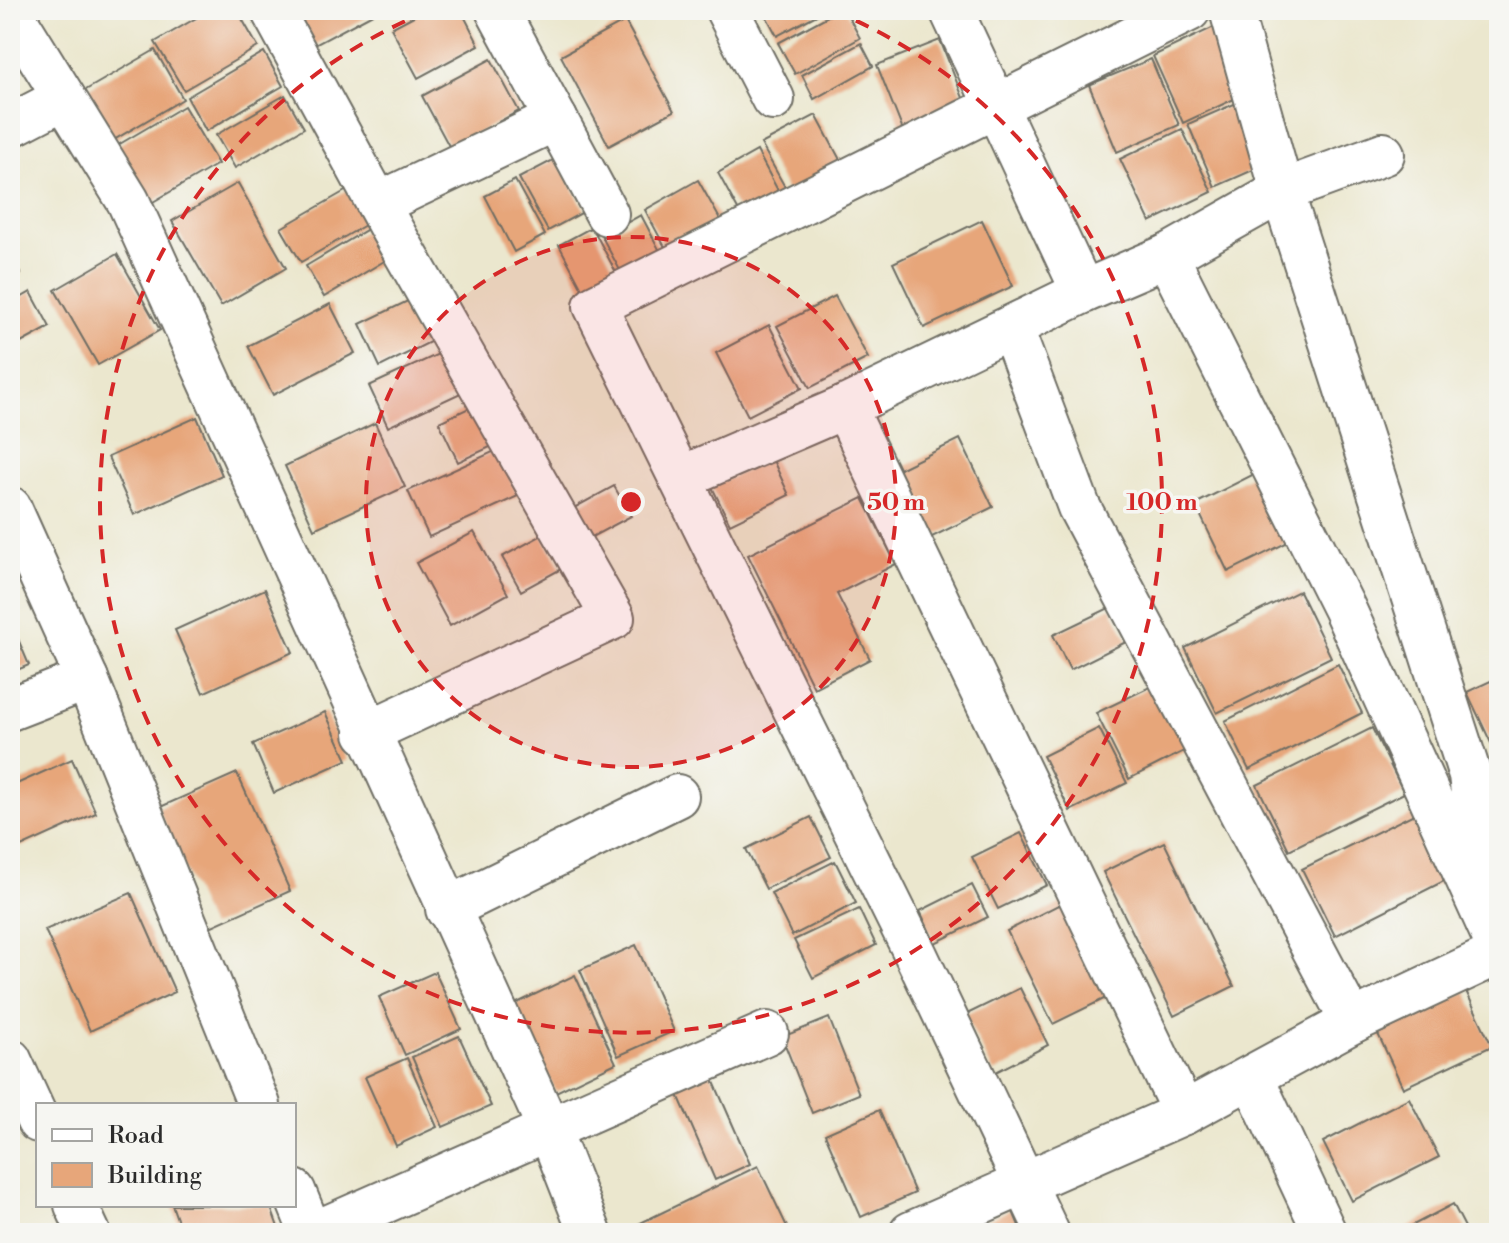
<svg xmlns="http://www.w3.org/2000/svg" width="1509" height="1243" viewBox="0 0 1509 1243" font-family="'Libre Bodoni',serif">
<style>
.building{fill:#e7a67a}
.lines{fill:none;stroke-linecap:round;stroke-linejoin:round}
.minor-casing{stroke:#6e6d64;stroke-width:46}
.minor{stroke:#fff;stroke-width:42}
.ring{fill:none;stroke:#d62828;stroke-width:4;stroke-dasharray:14 10}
.centre{fill:#d62828;stroke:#f6f6f2;stroke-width:4}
.ring-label{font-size:24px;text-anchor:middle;font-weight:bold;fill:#d62828;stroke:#f6f6f2;stroke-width:7;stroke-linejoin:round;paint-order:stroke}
</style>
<rect width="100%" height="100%" fill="#f6f6f2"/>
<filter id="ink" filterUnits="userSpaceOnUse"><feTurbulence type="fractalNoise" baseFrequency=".0125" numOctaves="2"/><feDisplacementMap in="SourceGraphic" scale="16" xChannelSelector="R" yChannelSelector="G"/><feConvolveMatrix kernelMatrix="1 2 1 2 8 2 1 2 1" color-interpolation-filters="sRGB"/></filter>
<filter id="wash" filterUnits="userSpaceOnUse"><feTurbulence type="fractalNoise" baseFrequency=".006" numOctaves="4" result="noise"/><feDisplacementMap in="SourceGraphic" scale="32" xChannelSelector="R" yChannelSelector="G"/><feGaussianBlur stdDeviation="1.8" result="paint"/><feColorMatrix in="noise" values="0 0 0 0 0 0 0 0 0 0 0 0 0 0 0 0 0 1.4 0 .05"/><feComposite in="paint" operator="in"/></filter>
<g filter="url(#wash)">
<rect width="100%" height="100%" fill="#ebe7ce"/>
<g id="blocks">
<!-- building -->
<g class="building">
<path d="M210,10h27l21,37 -74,43 -29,-48z"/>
<path d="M296,10h84l-65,35z"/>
<path d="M425,10h36l18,35 -61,33 -27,-50z"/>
<path d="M763,10h63l-49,26z"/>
<path d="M839,10h6l15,28 -65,36 -17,-31z"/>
<path d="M625,21l49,90 -65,35 -48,-90z"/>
<path d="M1216,26l31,67 -64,30 -30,-67z"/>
<path d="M940,40l27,68 -63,25 -27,-68z"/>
<path d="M861,43l12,23 -59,33 -12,-24z"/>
<path d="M155,50l28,49 -71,42 -28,-50z"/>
<path d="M264,52l19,34 -77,45 -19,-34z"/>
<path d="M491,59l28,52 -69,37 -28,-52z"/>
<path d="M1151,59l28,66 -62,27 -28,-67z"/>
<path d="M285,95l19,33 -69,40 -19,-33z"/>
<path d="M1241,101l28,62 -54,24 -27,-63z"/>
<path d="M184,106l34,58 -72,42 -33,-58z"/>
<path d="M816,115l29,54 -54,29 -30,-54z"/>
<path d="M1182,129l30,63 -62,30 -30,-63z"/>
<path d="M757,151l26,49 -39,21 -26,-48z"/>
<path d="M557,158l28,53 -37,20 -29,-53z"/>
<path d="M515,180l30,55 -31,17 -29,-56z"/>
<path d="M698,180l22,39 -54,30 -21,-39z"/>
<path d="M238,183l48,85 -65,38 -49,-85z"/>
<path d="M347,190l20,34 -66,38 -20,-34z"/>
<path d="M641,215l20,38 -39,21 -20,-37z"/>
<path d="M982,220l31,66 -89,42 -31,-65z"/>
<path d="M592,227l27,51 -33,18 -27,-51z"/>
<path d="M368,229l18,31 -62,37 -18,-31z"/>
<path d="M117,254l43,76 -62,35 -43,-75z"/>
<path d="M10,255l11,19 -11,7z"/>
<path d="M31,292l19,35 -40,22v-45z"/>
<path d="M835,296l33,62 -58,30 -33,-62z"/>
<path d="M416,297l20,42 -56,28 -20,-43z"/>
<path d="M330,304l25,49 -82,42 -25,-49z"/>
<path d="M769,325l33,63 -54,28 -32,-63z"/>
<path d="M447,350l18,41 -77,36 -19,-41z"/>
<path d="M484,401l19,40 -45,21 -19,-40z"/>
<path d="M197,417l25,58 -88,40 -26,-58z"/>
<path d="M375,423l30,64 -91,42 -29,-63z"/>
<path d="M960,439l33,68 -67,33 -33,-68z"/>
<path d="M497,450l21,46 -89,41 -21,-46z"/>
<path d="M772,458l17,37 -59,29 -18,-37z"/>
<path d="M1260,471l34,68 -66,33 -33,-68z"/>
<path d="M614,486l17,30 -43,23 -16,-30z"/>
<path d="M863,498l33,66 -59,30 33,65 -56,29 -66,-133z"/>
<path d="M474,532l34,62 -58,32 -34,-63z"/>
<path d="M542,535l19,34 -40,22 -19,-34z"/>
<path d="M265,589l28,63 -90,41 -28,-63z"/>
<path d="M1299,591l32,66 -114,56 -32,-65z"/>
<path d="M1111,607l17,34 -58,29 -17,-35z"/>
<path d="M10,620l19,45 -19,8z"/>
<path d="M1338,664l24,49 -113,57 -24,-49z"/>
<path d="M1499,677v63l-8,3 -24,-51z"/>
<path d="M1156,684l32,65 -59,30 -33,-66z"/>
<path d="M325,712l22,48 -73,33 -21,-49z"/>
<path d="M1099,728l28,55 -57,28 -27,-55z"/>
<path d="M1372,728l32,65 -115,57 -32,-65z"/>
<path d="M72,759l24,54 -75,34 -11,-25v-35z"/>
<path d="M237,773l53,118 -80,36 -52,-119z"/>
<path d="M1420,811l32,66 -117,59 -33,-67z"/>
<path d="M811,817l20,40 -65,32 -20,-40z"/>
<path d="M1021,833l26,52 -49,24 -26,-52z"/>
<path d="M1164,842l70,144 -60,30 -71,-144z"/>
<path d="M835,861l21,42 -64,33 -21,-43z"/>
<path d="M972,885l16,32 -53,26 -15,-32z"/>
<path d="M131,893l44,99 -85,39 -45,-101z"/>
<path d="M1062,903l46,94 -55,27 -46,-93z"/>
<path d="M859,909l17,36 -63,33 -19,-38z"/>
<path d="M636,945l38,86 -56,25 -38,-86z"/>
<path d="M435,972l26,57 -56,26 -26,-58z"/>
<path d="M575,975l41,88 -60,29 -41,-88z"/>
<path d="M1020,988l28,57 -54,28 -29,-58z"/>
<path d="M1466,991l26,55 -89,42 -25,-54z"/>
<path d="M829,1018l30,76 -47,19 -30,-76z"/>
<path d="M459,1036l32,70 -48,21 -31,-70z"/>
<path d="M407,1058l30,69 -41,19 -31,-69z"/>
<path d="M707,1066l43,98 -35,16 -43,-99z"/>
<path d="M1409,1098l30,59 -87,44 -29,-59z"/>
<path d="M879,1110l36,83 -54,24 -36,-83z"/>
<path d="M758,1166l32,67h-160l-2,-4z"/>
<path d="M1453,1204l15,29h-70z"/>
<path d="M172,1205h98l9,25 -9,3h-88z"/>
<path d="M1012,1209l10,24h-63z"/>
</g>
</g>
</g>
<g filter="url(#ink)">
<use href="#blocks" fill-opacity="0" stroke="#6e6d64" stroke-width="2"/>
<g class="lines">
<!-- minor casing -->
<g class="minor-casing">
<g id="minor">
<path d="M10,10l118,191 422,930 40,102"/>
<path d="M272,10l120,220 221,388 -247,115"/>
<path d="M497,10l110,204"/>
<path d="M727,10l46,89"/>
<path d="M951,10l132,282"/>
<path d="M1231,10l51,181 188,584 17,147"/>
<path d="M10,126l54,-28"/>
<path d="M378,204l178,-85"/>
<path d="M1167,256l177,352 155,341"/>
<path d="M1012,329l67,178 273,515"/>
<path d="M845,407l339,706"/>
<path d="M680,478l165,-71 238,-115 84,-36 115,-65 101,-37"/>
<path d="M10,508l77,171 172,426"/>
<path d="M10,709l77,-30"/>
<path d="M447,909l230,-113"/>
<path d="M10,1060l28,61"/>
<path d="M1252,1077l73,156"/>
<path d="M294,1191l17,42"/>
<path d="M76,1205l13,28"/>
<path d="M314,1233l453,-200"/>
<path d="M911,1233l273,-120 168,-91 147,-69"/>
<path d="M1048,1233l-132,-278 -321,-649 594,-296"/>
</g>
</g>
<!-- minor -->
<use href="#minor" class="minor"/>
</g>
</g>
<!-- distance rings -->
<circle cx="631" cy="502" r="265" fill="#d62828" fill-opacity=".12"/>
<g class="ring">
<circle cx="631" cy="502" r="265"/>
<path d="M834 11A531 531 0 1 1 428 11"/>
</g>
<circle cx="631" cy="502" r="12" class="centre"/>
<g class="ring-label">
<text x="896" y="510">50 m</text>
<text x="1162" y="510">100 m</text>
</g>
<!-- margin -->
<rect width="1509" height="1243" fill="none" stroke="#f6f6f2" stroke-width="40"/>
<!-- legend -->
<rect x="36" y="1103" width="260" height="104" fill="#f6f6f2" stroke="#a5a5a2" stroke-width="2"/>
<rect x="52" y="1129" width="40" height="12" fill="#ffffff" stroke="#a5a5a2" stroke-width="2"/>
<text x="108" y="1143" font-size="24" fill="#2b2b2b">Road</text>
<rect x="52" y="1163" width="40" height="24" fill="#e7a67a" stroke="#a5a5a2" stroke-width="2"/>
<text x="108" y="1183" font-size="24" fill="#2b2b2b">Building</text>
</svg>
